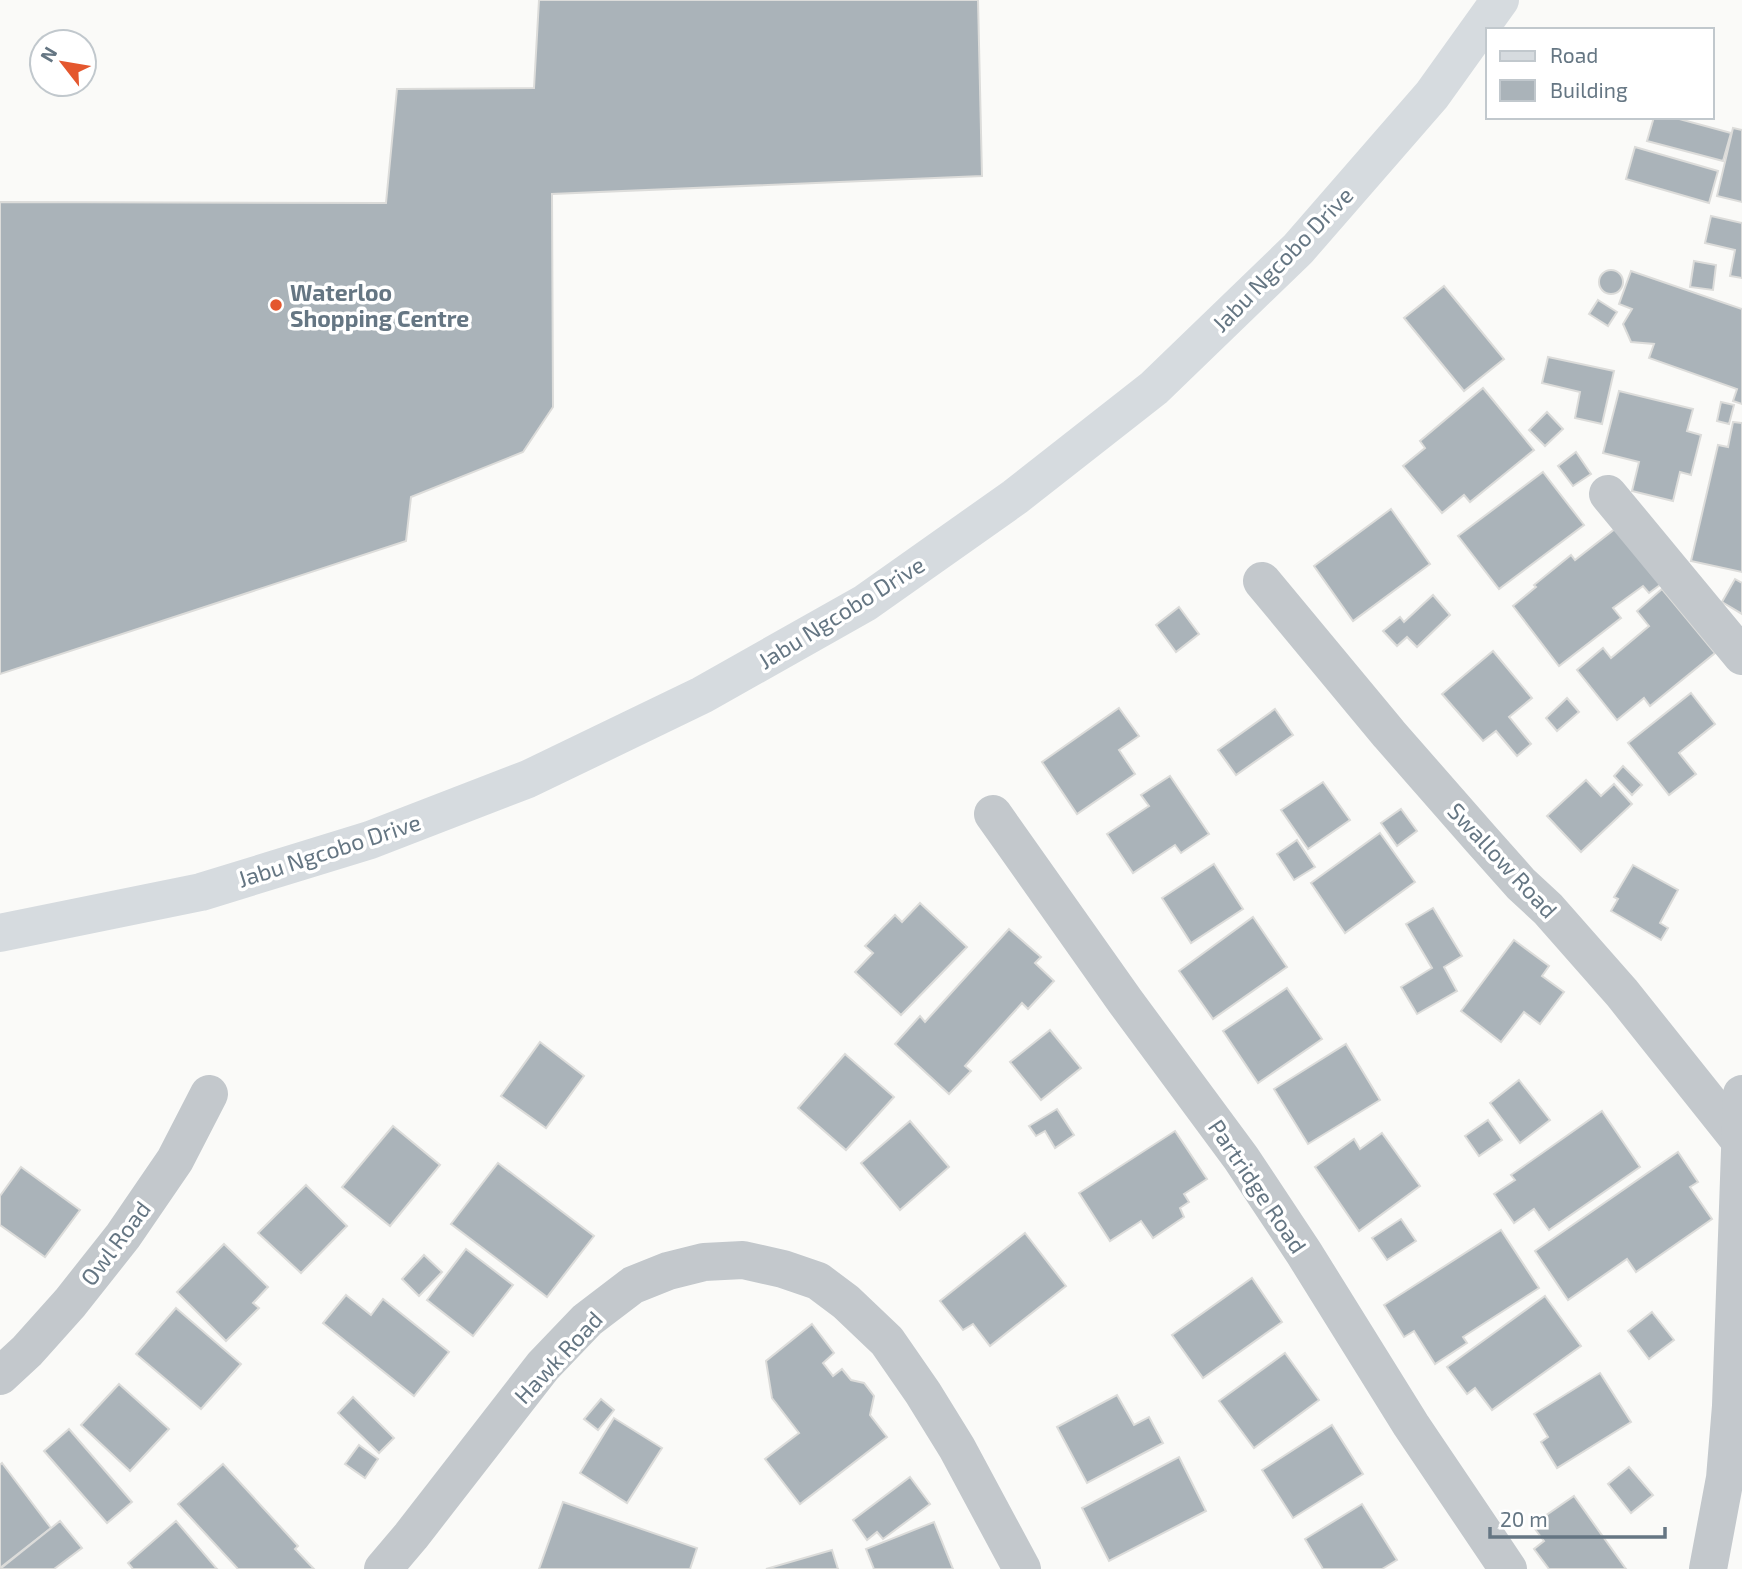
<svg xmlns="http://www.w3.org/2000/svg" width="1742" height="1569" viewBox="0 0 1742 1569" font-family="'Exo 2',sans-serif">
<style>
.building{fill:#aab3b9;stroke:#dcdcda;stroke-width:2}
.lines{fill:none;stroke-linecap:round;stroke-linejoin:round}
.minor{stroke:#c3c8cc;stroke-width:38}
.secondary{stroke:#d6dbdf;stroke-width:38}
.poi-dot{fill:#e4572e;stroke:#fff;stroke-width:2.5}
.labels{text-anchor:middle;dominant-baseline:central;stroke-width:7;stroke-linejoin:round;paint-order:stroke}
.street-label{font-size:23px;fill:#657683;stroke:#fff}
.poi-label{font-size:23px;font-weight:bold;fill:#657683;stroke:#fff;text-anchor:start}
</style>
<rect width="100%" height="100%" fill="#fafaf8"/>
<!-- building -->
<g class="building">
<path d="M539,0h439l4,176 -430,18 1,213 -30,45 -112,45 -5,44 -406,133v-472l386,1 11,-114 137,-1z"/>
<path d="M1654,117h18l59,16 -8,28 -76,-20z"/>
<path d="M1733,128l9,2v72l-25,-6z"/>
<path d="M1635,147l83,24 -9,32 -83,-24z"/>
<path d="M1711,216l31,7v55l-12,-2 5,-26 -30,-7z"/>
<path d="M1694,261l22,4 -3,25 -23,-3z"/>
<circle cx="1611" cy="282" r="12"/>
<path d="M1631,271l111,38v95l-9,-3 4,-12 -88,-31 5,-14 -23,-2 -8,-18 9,-15 -13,-5z"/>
<path d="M1444,286l60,73 -40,32 -60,-73z"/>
<path d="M1598,300l19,12 -9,14 -19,-12z"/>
<path d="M1548,357l66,14 -12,53 -27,-6 5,-26 -38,-9z"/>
<path d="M1483,388l51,62 -64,52 -6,-7 -22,18 -39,-47 22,-18 -5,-7z"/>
<path d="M1619,391l74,18 -6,22 14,4 -10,40 -11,-3 -7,29 -41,-10 7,-29 -36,-9z"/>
<path d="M1721,402l13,3 -5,19 -12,-3z"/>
<path d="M1547,412l16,17 -18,17 -16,-16z"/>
<path d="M1733,422l9,1v149l-51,-11 27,-116 10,2z"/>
<path d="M1576,452l15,22 -18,12 -15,-20z"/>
<path d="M1543,472l41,53 -85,64 -41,-53z"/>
<path d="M1391,509l39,55 -77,57 -39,-55z"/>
<path d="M1620,525l44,57 -15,11 -6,-7 -30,22 8,10 -62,48 -46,-60 23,-19 -2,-2 37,-30 4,5z"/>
<path d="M1735,579l7,4v31l-20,-12z"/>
<path d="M1662,589l53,64 -65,53 -6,-8 -27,22 -40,-50 26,-22 8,10 38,-32 -12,-15z"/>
<path d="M1433,595l17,20 -33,32 -10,-10 -10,9 -14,-15 17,-14 4,5z"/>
<path d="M1179,607l20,27 -23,18 -20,-27z"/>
<path d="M1493,651l39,47 -23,19 22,27 -14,12 -21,-25 -13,10 -41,-47z"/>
<path d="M1691,693l24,31 -36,29 17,21 -27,21 -41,-52z"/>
<path d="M1567,698l12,14 -22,19 -11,-13z"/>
<path d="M1119,708l20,28 -20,14 16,24 -58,40 -35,-52z"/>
<path d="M1275,709l18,26 -57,40 -18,-25z"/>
<path d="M1623,766l19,19 -10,10 -18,-19z"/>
<path d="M1170,776l39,58 -28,19 -6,-8 -42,28 -26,-39 42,-28 -8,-11z"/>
<path d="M1586,780l15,16 13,-12 18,20 -51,48 -34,-36z"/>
<path d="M1323,782l27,38 -42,29 -27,-39z"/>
<path d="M1401,809l16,22 -20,15 -16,-23z"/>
<path d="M1380,833l35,49 -70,51 -34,-50z"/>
<path d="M1297,840l18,27 -21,13 -17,-26z"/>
<path d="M1214,864l29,45 -52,34 -29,-45z"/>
<path d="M1633,865l45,25 -18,33 8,5 -7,12 -50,-29 7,-12 -4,-2z"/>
<path d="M920,903l47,44 -66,68 -46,-43 18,-19 -8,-7 30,-31 7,7z"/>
<path d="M1433,908l29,48 -18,11 13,24 -40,23 -16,-27 31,-19 -26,-44z"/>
<path d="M1253,917l34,50 -74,52 -34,-48z"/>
<path d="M1009,929l32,28 -6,6 19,18 -26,28 -6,-6 -57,63 6,5 -22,23 -54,-50 25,-28 5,6z"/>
<path d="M1514,940l35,26 -7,10 22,16 -24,32 -16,-12 -23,30 -40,-31z"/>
<path d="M1287,988l35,51 -64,44 -35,-52z"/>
<path d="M1050,1030l31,38 -40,32 -31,-38z"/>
<path d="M540,1042l44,34 -38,52 -45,-32z"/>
<path d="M1346,1044l34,56 -72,44 -34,-55z"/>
<path d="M845,1054l49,43 -48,53 -48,-42z"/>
<path d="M1519,1080l31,40 -30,23 -30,-40z"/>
<path d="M1057,1109l17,26 -19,13 -10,-17 -9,5 -7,-10z"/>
<path d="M1602,1111l38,56 -91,63 -15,-21 -20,14 -20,-29 21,-14 -4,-5z"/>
<path d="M1488,1120l14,20 -23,16 -14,-20z"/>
<path d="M910,1121l39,46 -49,43 -39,-47z"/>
<path d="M393,1126l47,39 -50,61 -48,-39z"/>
<path d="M1175,1131l32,48 -23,15 5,8 -9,6 4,9 -31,21 -12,-17 -31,20 -31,-48z"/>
<path d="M1382,1133l38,53 -61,45 -44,-64 39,-28 6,10z"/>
<path d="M1678,1152l20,30 -8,5 22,32 -76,53 -9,-13 -59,41 -33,-49z"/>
<path d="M498,1163l96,73 -47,61 -96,-73z"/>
<path d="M21,1167l59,43 -35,47 -45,-32v-29z"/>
<path d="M306,1185l41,41 -46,47 -43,-40z"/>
<path d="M1401,1219l15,22 -29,19 -15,-22z"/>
<path d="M1501,1230l38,58 -76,49 4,6 -32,21 -21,-33 -10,6 -20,-32z"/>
<path d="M1025,1233l41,53 -76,60 -17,-22 -10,6 -23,-29z"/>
<path d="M224,1244l44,43 -15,16 6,5 -33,33 -49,-49z"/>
<path d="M466,1249l47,36 -40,51 -46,-36z"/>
<path d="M424,1255l18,17 -23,24 -17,-17z"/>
<path d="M1252,1278l30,44 -79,56 -31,-43z"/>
<path d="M346,1295l25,20 12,-16 66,53 -35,44 -91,-73z"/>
<path d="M1545,1296l36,50 -89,64 -17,-22 -8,6 -20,-27z"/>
<path d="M176,1308l65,56 -40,45 -65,-55z"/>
<path d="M1652,1312l22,28 -25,19 -21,-28z"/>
<path d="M812,1324l22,29 -11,10 10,13 9,-7 9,11 13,3 10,13 -4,19 17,22 -87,67 -35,-45 34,-26 -27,-35 -6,-37z"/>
<path d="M1285,1353l34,47 -65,48 -35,-47z"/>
<path d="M1600,1373l31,49 -74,46 -16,-26 7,-5 -14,-23z"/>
<path d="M119,1384l50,45 -39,42 -49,-46z"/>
<path d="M1117,1395l17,30 15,-8 14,26 -76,40 -30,-56z"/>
<path d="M353,1397l41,41 -15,15 -41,-40z"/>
<path d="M601,1399l13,11 -16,20 -14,-11z"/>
<path d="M614,1418l48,30 -35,55 -47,-30z"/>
<path d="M1332,1425l31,49 -70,44 -31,-48z"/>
<path d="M69,1429l63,73 -25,21 -63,-72z"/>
<path d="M359,1445l19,14 -13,19 -20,-14z"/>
<path d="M1179,1457l27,54 -97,50 -27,-53z"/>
<path d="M2,1463l49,65 -51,40v-103z"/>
<path d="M223,1464l75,82 -3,3 19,20h-76l-60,-65z"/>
<path d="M1629,1467l24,28 -22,18 -23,-29z"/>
<path d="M910,1477l20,27 -47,35 -6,-7 -10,8 -14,-20z"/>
<path d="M1574,1496l52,73h-77l-15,-20 10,-8 -12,-16z"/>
<path d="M563,1502l134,46 -7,21h-151z"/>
<path d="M1362,1504l35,56 -15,9h-59l-18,-30z"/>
<path d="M60,1521l22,27 -28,21h-54z"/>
<path d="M176,1521l41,48h-84l-5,-6z"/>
<path d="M934,1522l19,47h-79l-8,-20z"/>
<path d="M832,1550l6,19h-72z"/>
</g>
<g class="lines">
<!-- minor -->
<g class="minor">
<path d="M1608,494l134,162"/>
<path d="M1262,581l127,153 92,105 40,45 27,25 74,84 118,148"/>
<path d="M993,814l132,187 116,157 63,95 107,172 97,144"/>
<path d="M0,1376l27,-25 43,-48 53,-67 52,-76 34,-66"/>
<path d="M383,1569l28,-33 132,-170 44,-46 46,-35 35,-14 36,-9 39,-2 40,9 35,12 28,21 41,39 36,52 34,55 65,121"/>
<path d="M1708,1569l17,-91 6,-72 11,-312"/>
</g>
<!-- secondary -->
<path class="secondary" d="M0,933l201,-41 169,-52 158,-61 174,-84 163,-92 150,-106 139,-109 144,-139 134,-154 68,-95"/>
</g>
<!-- markers -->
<circle class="poi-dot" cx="276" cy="305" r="7"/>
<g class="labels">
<!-- street labels -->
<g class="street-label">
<text transform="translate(1282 259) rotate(-46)">Jabu Ngcobo Drive</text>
<text transform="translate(841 612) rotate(-32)">Jabu Ngcobo Drive</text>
<text transform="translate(329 850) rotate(-18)">Jabu Ngcobo Drive</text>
<text transform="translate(1503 860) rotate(47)">Swallow Road</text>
<text transform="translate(1258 1186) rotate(56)">Partridge Road</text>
<text transform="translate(115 1243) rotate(-53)">Owl Road</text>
<text transform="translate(558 1357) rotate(-47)">Hawk Road</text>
</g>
<!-- poi labels -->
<g class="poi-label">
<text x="290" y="292">Waterloo<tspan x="290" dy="26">Shopping Centre</tspan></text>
</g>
</g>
<!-- legend -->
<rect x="1486" y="28" width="228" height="91" fill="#ffffff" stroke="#c1c8cd" stroke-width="2"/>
<rect x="1500" y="51" width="35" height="10" fill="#d6dbdf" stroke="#c1c8cd" stroke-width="2"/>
<text x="1550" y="63" font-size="21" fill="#657683">Road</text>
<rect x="1500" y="80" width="35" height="21" fill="#aab3b9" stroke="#c1c8cd" stroke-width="2"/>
<text x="1550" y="98" font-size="21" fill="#657683">Building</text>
<!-- north arrow -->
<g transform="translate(63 63) rotate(301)"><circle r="33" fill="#ffffff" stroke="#c1c8cd" stroke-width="2"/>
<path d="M0-5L12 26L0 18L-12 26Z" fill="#e4572e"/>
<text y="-10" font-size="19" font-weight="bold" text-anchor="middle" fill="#657683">N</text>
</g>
<!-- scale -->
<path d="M1490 1527v10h175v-10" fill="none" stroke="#657683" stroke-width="3.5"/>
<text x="1500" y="1527" font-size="21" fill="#657683" stroke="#ffffff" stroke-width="5" paint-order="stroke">20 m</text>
</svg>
